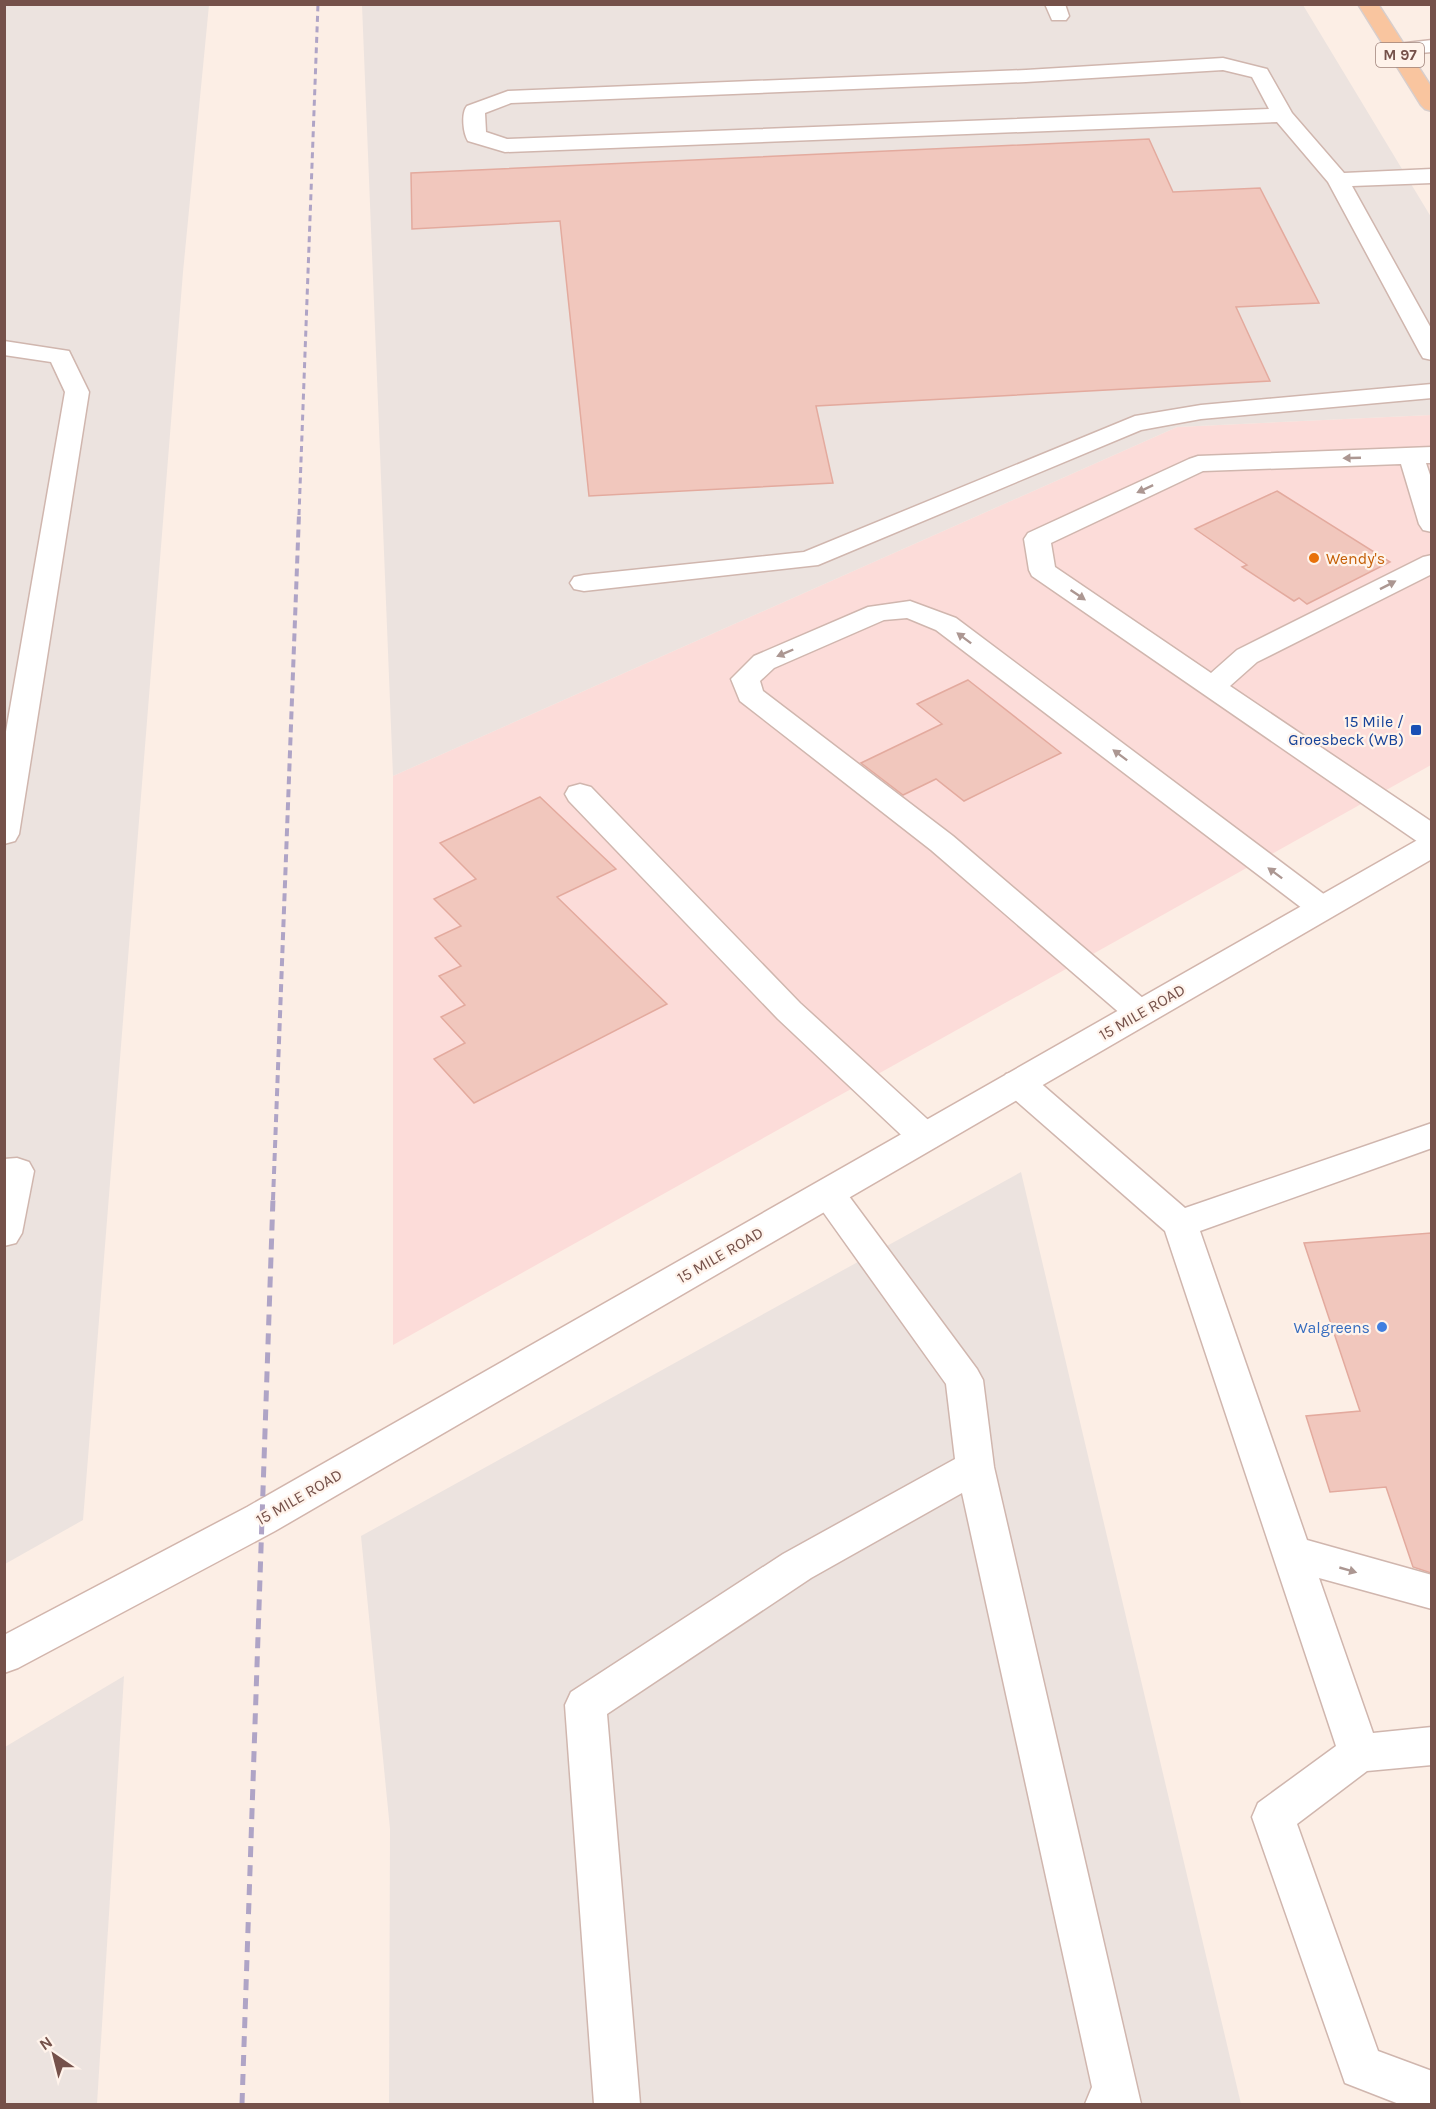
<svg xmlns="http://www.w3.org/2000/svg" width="1436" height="2109" viewBox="0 0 1436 2109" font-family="Karla,sans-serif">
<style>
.commercial{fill:#fcdcd9}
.industrial{fill:#ece3df}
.building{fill:#f1c7bd;stroke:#e3aa9e;stroke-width:1.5}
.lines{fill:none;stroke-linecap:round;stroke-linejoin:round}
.lane-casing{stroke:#d0b6ae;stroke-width:3}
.secondary-casing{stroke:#d2b5ac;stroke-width:3}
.primary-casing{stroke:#d8cecc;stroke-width:3}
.lane{fill:#fff;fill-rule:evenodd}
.secondary{fill:#fff;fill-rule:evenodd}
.primary{fill:#f9c59f;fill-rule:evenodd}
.rail-far2{stroke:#afa4c6;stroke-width:3;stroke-dasharray:6 4.5;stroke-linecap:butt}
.rail-far1{stroke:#afa4c6;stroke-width:4;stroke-dasharray:8 5;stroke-linecap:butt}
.rail{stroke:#afa4c6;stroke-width:5;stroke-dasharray:11 8;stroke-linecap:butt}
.oneway{fill:#ac9792}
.food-dot{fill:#e8710a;stroke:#fff3eb;stroke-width:2}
.transit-dot{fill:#1a4fb4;stroke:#fff3eb;stroke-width:2}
.shop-dot{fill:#3f7fe0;stroke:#fff3eb;stroke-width:2}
.labels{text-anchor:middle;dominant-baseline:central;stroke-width:4.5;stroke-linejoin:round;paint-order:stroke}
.shield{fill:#fff3eb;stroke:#9e827a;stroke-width:1.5}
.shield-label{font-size:15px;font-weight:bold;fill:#75514a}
.food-label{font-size:16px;fill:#c56008;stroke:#fff3eb;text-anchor:start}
.transit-label{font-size:16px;fill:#164399;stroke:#fff3eb;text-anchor:end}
.street-label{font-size:16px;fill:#75514a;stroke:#fff3eb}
.shop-label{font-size:16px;fill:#366cbe;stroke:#fff3eb;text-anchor:end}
</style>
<rect width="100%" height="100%" fill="#fceee5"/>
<!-- commercial -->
<path class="commercial" d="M1431,415v350l-1038,580v-569l784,-349z"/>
<!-- industrial -->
<g class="industrial">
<path d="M5,5h204l-26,267 -100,1248 -78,44z"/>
<path d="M362,5h941l128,212v198l-254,12 -784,349z"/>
<path d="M1021,1172l220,932h-852l1,-275 -29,-293z"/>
<path d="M124,1676l-27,428h-92v-357z"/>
</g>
<!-- building -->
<g class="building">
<path d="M1149,139l24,53 87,-4 59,115 -83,4 34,74 -454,25 17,77 -244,13 -29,-275 -148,8 -1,-56z"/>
<path d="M1277,491l113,71 -83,42 -8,-6 -5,3 -52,-34 5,-2 -52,-36z"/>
<path d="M968,680l93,73 -97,48 -28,-22 -33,16 -42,-32 81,-39 -25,-20z"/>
<path d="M540,797l76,72 -59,28 110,107 -193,99 -40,-44 31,-16 -24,-26 24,-12 -26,-29 22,-10 -26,-28 26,-12 -27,-27 42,-20 -36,-36z"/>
<path d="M1431,1233v340l-18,-6 -27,-80 -56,5 -24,-76 54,-5 -56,-168z"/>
</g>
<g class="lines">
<!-- lane casing -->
<g class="lane-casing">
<g id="lane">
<path d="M1045,4h20l4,12 -3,4h-14z"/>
<path d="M1432,40v12l-36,3 -7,-2 -3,-4 3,-4z"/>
<path d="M1223,58l44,11 25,44 52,60 88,-4v14l-80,3 80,144v30l-9,-2 -3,-5 -92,-171 -51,-60 -772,30 -37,-11c-5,-8 -7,-28 -1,-35l41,-15 518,-21zM1223,70l29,7 17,32 -762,30 -21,-7 -1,-19 26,-10 515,-21z"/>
<path d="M4,341l65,10 20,41 -70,442 -4,7 -11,3v-101l61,-351 -14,-30 -47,-7z"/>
<path d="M1432,384v14l-231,21 -60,11 -323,135 -234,26 -10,-2 -4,-6 4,-6 10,-2 220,-23 331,-136 66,-11z"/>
<path d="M1432,447v16h-6l6,18v51l-9,-2 -4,-6 -18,-60 -198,7 -152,72 4,24 156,106 26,-23 186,-93 9,-2v19l-175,88 -27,24 202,136v25l-11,-3 -389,-268 -3,-6 -5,-31 4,-6 161,-74 9,-3z"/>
<path d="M910,601l46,17 377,283 5,7 -5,7 -11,4 -11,-4 -375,-285 -29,-12 -23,2 -110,48 -14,13 3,10 190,145 198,169 5,8 -5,8 -11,3 -11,-3 -198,-171 -191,-149 -9,-22 23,-23 114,-49z"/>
<path d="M580,784l11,3 209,216 137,125 5,9 -5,9 -12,4 -12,-4 -135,-127 -209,-218 -4,-7 4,-7z"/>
<path d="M1018,1071l12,3 155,134 247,-85v25l-232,83 107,309 125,35v34l-113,-31 54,155 59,-6v38l-65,6 -70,53 81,227 54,20v33h-33l-54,-21 -93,-266 6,-14 78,-57 -171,-515 -159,-139 -5,-9 5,-9z"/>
<path d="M17,1158l12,4 5,9 -12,62 -6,10 -12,3v-87z"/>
<path d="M828,1180l12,4 137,185 6,11 11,87 147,637h-56l7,-17 -130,-594 -151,85 -204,136 33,390h-46l-29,-399 6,-13 212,-138 172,-95 -9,-75 -130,-182 -5,-9 5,-9z"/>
</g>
</g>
<!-- secondary casing -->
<g class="secondary-casing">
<path id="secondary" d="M1432,835v24l-1157,672 -257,137 -14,5v-38l243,-128 1174,-669z"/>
</g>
<!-- primary casing -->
<g class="primary-casing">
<path id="primary" d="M1358,4h20l54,84v23l-7,-2 -4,-4z"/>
</g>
<!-- lane -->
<use href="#lane" class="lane"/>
<!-- secondary -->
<use href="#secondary" class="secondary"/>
<!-- primary -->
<use href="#primary" class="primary"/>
<!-- rail-far2 -->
<path class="rail-far2" d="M299,515l19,-511"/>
<!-- rail-far1 -->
<path class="rail-far1" d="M273,1200l26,-686"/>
<!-- rail -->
<path class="rail" d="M242,2104l31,-906"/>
</g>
<!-- one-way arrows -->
<defs><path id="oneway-solid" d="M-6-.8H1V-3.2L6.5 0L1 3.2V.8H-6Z" transform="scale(1.5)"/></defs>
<g class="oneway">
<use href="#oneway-solid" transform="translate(1352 458) rotate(178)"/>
<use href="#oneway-solid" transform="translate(1145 489) rotate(155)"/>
<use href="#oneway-solid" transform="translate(1388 585) rotate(-27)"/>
<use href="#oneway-solid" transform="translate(1078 595) rotate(34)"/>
<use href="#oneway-solid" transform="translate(964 638) rotate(-143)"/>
<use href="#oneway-solid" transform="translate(785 653) rotate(157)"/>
<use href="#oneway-solid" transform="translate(1120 755) rotate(-143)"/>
<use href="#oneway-solid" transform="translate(1275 873) rotate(-143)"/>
<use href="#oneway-solid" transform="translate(1348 1570) rotate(16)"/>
</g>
<!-- markers -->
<circle class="food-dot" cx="1314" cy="558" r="6"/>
<rect class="transit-dot" x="1410" y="724" width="12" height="12" rx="3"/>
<circle class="shop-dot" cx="1382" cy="1327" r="6"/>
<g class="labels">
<!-- shield labels -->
<rect class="shield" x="1376" y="43" width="48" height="24" rx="4.5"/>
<g class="shield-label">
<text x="1400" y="55">M 97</text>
</g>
<!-- food labels -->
<g class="food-label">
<text x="1326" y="558">Wendy's</text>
</g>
<!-- transit labels -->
<g class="transit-label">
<text x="1404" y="721">15 Mile /<tspan x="1404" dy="18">Groesbeck (WB)</tspan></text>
</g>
<!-- street labels -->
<g class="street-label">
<text transform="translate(1142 1012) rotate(-30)">15 MILE ROAD</text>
<text transform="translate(720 1255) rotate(-30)">15 MILE ROAD</text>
<text transform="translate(299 1497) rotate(-30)">15 MILE ROAD</text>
</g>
<!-- shop labels -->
<g class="shop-label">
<text x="1370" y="1327">Walgreens</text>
</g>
</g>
<!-- border -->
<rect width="1436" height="2109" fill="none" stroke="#75514a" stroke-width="12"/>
<!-- north arrow -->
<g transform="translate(54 2055) rotate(325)" stroke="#fff3eb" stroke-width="4.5" paint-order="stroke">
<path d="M0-4.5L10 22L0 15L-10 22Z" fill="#75514a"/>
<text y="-9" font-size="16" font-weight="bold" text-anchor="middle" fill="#75514a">N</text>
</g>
</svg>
